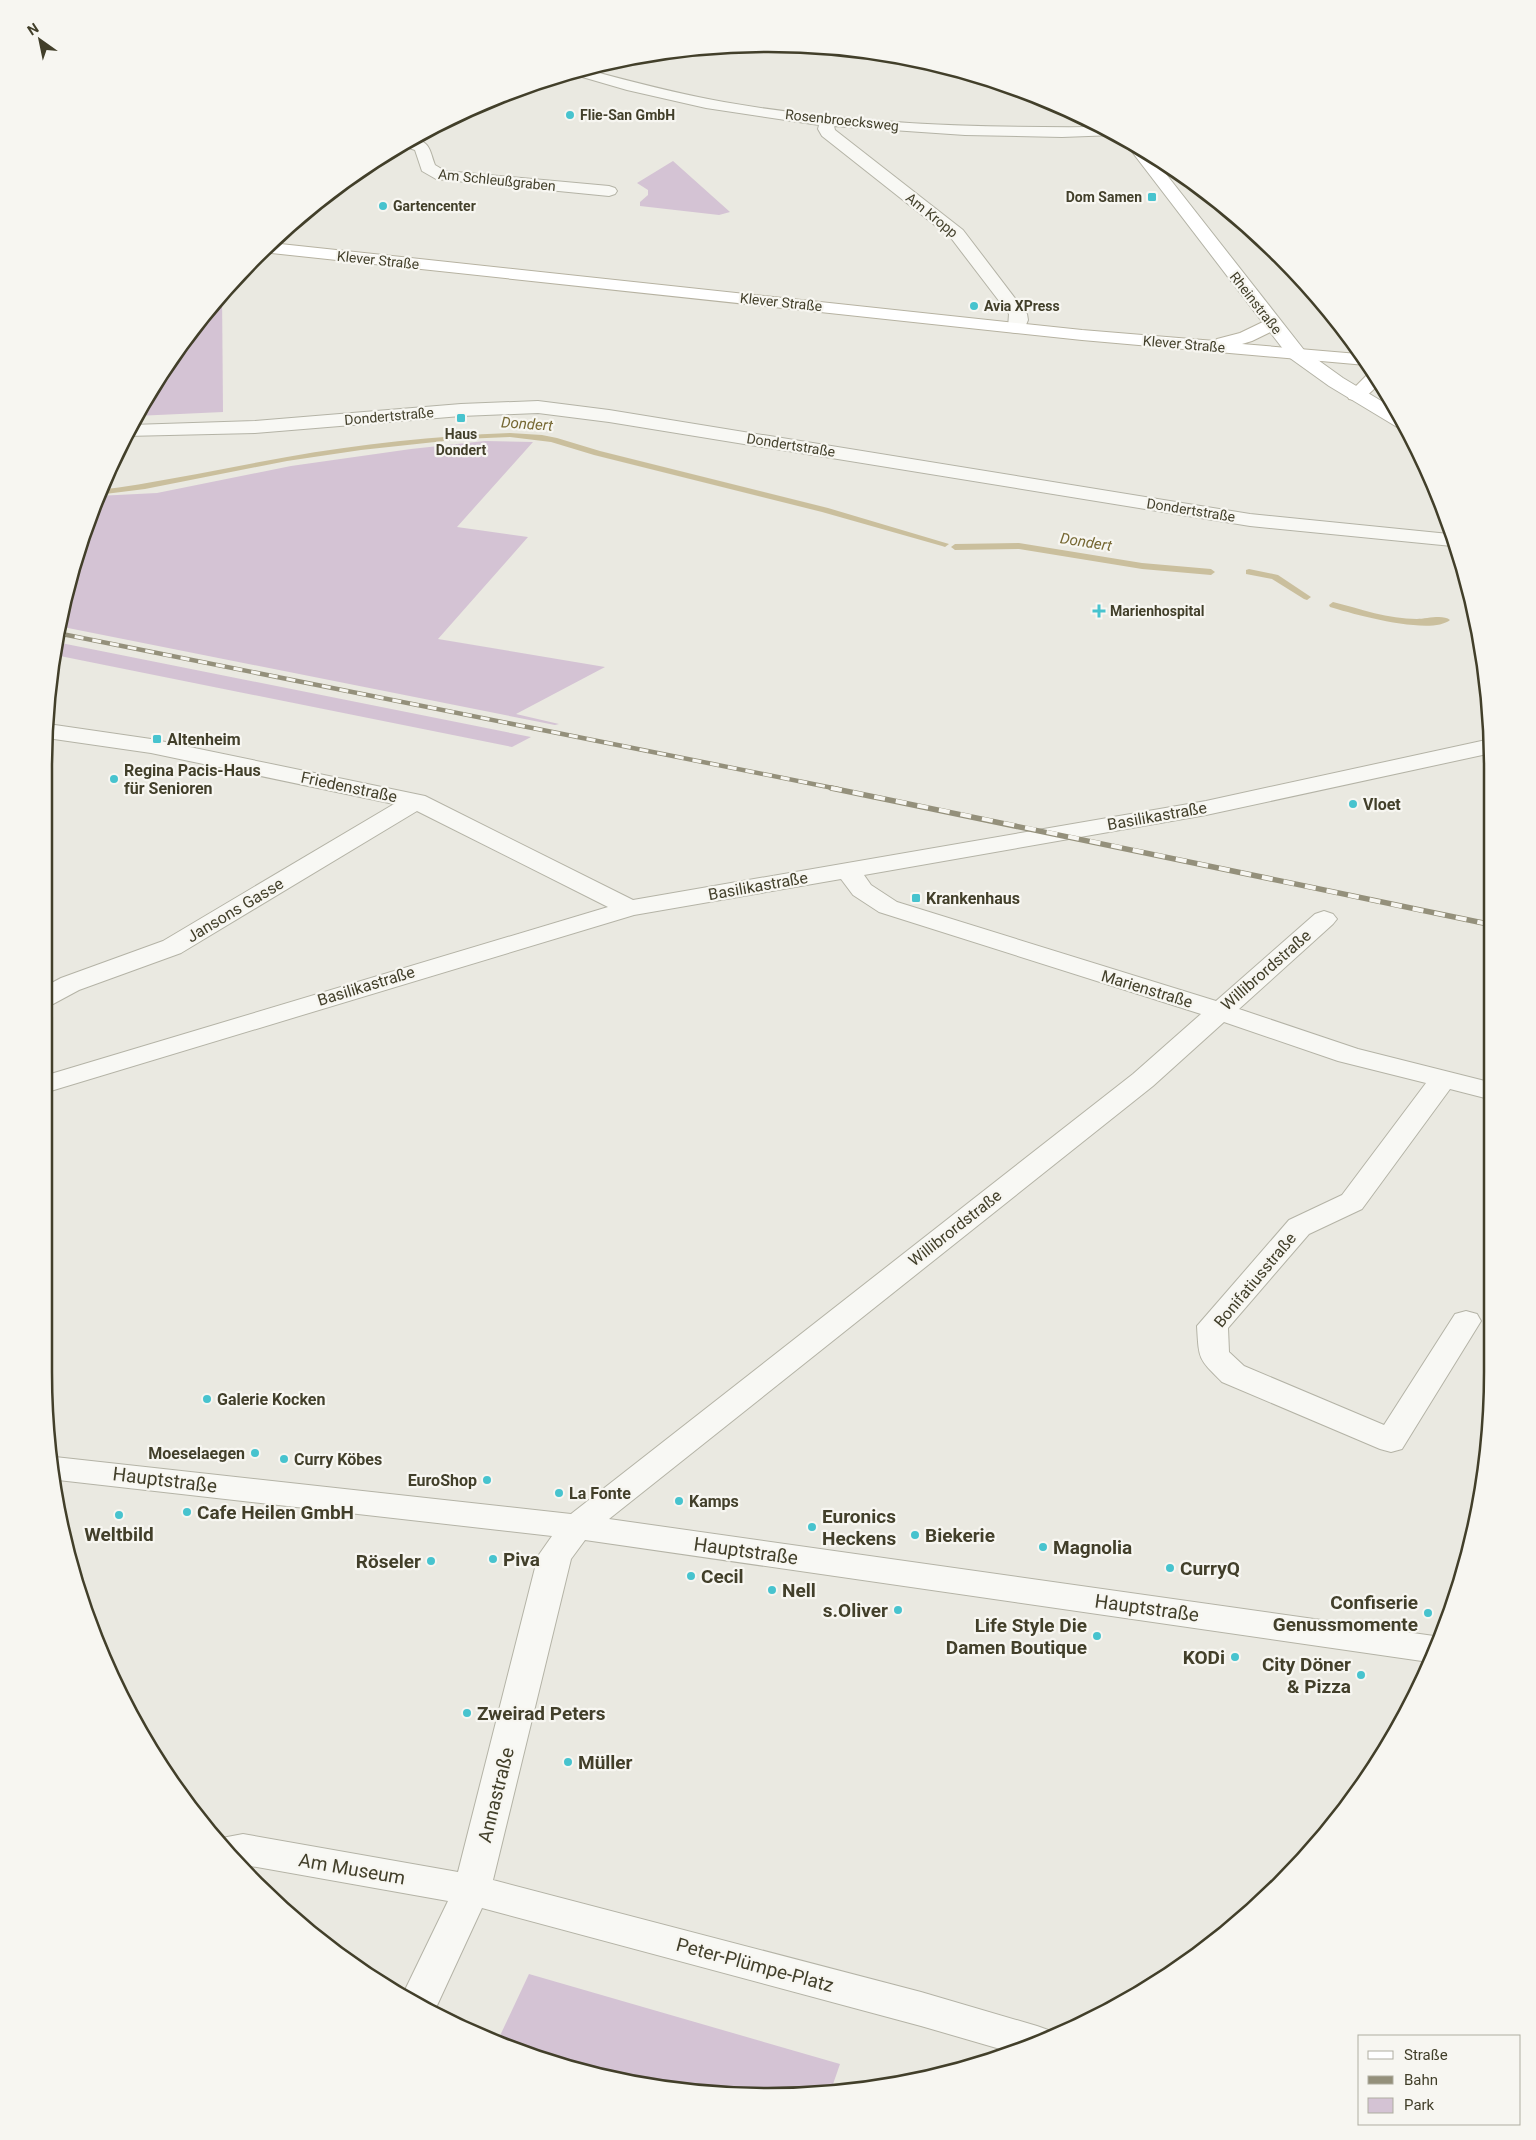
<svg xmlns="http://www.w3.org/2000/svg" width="1536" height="2140" viewBox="0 0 1536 2140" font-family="Roboto,sans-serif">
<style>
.green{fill:#d4c3d4}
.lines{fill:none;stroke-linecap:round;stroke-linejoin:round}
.stream{fill:#cabf9d;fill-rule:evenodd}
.street-casing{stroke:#b4b3a6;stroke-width:2}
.secondary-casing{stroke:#b4b3a6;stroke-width:2}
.primary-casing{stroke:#b6b2a1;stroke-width:2}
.street{fill:#f8f8f4;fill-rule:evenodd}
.secondary{fill:#fff;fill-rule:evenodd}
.primary{fill:#fff;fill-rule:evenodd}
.rail-far1-casing{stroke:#94907b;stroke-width:4.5}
.rail-casing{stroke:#94907b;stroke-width:5.5}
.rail-far1{stroke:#f7f6f1;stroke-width:3;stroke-dasharray:9;stroke-linecap:butt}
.rail{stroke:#f7f6f1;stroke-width:4;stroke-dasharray:11;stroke-linecap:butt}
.poi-dot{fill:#47c3ce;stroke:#f7f6f1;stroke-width:2}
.labels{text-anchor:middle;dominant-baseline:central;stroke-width:4.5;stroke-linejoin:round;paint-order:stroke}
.far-poi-label{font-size:14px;font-weight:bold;fill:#423f2a;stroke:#f7f6f1;text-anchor:start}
.far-street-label{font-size:14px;fill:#423f2a;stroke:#f7f6f1}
.far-water-label{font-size:15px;font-style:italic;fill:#766833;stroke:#f7f6f1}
.poi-label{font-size:16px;font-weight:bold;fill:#423f2a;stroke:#f7f6f1;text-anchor:start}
.street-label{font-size:16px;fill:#423f2a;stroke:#f7f6f1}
.near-street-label{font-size:19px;fill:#423f2a;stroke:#f7f6f1}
.near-poi-label{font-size:19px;font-weight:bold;fill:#423f2a;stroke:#f7f6f1;text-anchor:start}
.rim{fill:none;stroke:#423f2a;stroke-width:2.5}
</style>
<rect width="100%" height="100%" fill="#eae9e1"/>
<!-- green -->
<g class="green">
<path d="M673,161l57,51 -11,3 -79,-9v-4l8,-7v-5l-11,-7z"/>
<path d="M222,292l1,120 -87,4 5,-10z"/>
<path d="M485,441l48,1 -76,85 71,10 -90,102 167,28 -89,47 43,10 -4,1 -497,-99 39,-130 60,-3 134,-27 120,-17z"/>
<path d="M56,642l475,95 -19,10 -457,-92z"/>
<path d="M529,1974l311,90 -9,26h-158l-138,-32 -38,-16z"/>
</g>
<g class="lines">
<!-- stream -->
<g class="stream">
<path d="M510,433l32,2 15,3 43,13 228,57 121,36 -4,3 -3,-1 -120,-34 -228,-57 -43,-13 -41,-5 -47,2 -102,11 -74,11 -142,28 -48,6 2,-5c63,-8 125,-22 188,-33 73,-13 148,-21 223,-24z"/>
<path d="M1019,543l123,20 69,6 4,3 -4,3 -69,-6 -123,-20 -64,1 -4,-3 4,-3z"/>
<path d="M1249,569l29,6 33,22 -4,3 -3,-1 -32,-20 -26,-5v-4z"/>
<path d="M1333,602c28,7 55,17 84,17 9,0 26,-5 33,1 -19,16 -97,-6 -120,-13l-1,-2z"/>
</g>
<!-- street casing -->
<g class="street-casing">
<g id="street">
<path d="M588,70c45,12 90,24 136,32 125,22 252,26 379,25l12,8 -53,2 -97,-2 -131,-9 1,4 128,100 64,84 1,6 -5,12 -6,1 -6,-1 -3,-4 1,-14 -58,-76 -129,-102 -4,-7 1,-4 -113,-17 -79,-18 -55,-16z"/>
<path d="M411,138c20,4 18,11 24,27l10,6 164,15 6,2 2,3 -2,3 -6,2 -173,-17 -14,-8 -7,-21 -15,-5z"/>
<path d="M538,401l71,9 641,104 199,20 3,12 -202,-20 -641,-104 -71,-9 -77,3 -206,17 -129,3 5,-11 124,-4 206,-17z"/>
<path d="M48,724l103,15 274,57 208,104 573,-99 280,-61 1,14 -281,61 -342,60 7,10 26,17 319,99 99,-87 9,-3 9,3 4,5 -4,5 -94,85 119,40 131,33v17l-39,-10 -88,120 -53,25 -81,94 1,24 15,14 140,59 71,-111 11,-3 11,3 4,7 -79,128 -11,3 -11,-3 -158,-67c-24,-24 -23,-22 -25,-56l92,-106 53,-25 84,-112 -88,-22 -114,-39 -71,64 -544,433 825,117 4,1 -9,25 -844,-122 -14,19 -78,321 428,112 116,34 14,5 3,6 -9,4 -38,10 -86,-25 -439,-118 -48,104 -30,-20 44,-91 -203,-36 -23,-27 21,-4 215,38 80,-316 14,-20 -494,-56 -3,-23 516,57 562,-440 68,-60 -322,-102 -26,-17 -12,-16 -207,36 -590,178v-17l564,-169 -191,-96 -236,142 -102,37 -26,14 -9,2v-19l17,-9 102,-37 231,-137 -243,-51 -104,-15z"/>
</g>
</g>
<!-- secondary casing -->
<g class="secondary-casing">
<path id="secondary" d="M1134,147l21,13 149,190 39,28 55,33 8,17 -9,-1 -68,-41 -39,-28 -157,-205 -2,-3z"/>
</g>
<!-- primary casing -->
<g class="primary-casing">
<g id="primary">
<path d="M271,243l811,87 133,11 2,-2 23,-6 27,-13 6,-1 6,1 3,4 -3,4 -27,13 -10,3 116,10 8,11 -284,-25 -820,-88z"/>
<path d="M1372,373l7,11c-9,9 -16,18 -30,15l-2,-4 21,-21z"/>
</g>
</g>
<!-- street -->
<use href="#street" class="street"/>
<!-- secondary -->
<use href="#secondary" class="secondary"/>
<!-- primary -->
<use href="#primary" class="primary"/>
<!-- rail-far1 casing -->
<g class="rail-far1-casing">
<path id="rail-far1" d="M57,633l781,156"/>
</g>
<!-- rail casing -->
<g class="rail-casing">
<path id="rail" d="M831,788c220,44 438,91 657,136"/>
</g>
<!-- rail-far1 -->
<use href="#rail-far1" class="rail-far1"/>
<!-- rail -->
<use href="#rail" class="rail"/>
</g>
<!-- markers -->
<g class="poi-dot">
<circle cx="570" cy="115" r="5"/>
<rect x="1147" y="192" width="10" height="10" rx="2.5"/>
<circle cx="383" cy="206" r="5"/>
<circle cx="974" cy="306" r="5"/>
<rect x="456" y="413" width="10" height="10" rx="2.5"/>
<path d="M1096.5 603.5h5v5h5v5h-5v5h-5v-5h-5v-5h5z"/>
<rect x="152" y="734" width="10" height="10" rx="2.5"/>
<circle cx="114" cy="779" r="5"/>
<circle cx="1353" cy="804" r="5"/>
<rect x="911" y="893" width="10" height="10" rx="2.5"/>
<circle cx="207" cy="1399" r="5"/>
<circle cx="255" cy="1453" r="5"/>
<circle cx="284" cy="1459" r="5"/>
<circle cx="487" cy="1480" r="5"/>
<circle cx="559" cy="1493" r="5"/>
<circle cx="679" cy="1501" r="5"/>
<circle cx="187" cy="1512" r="5"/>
<circle cx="119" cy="1515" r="5"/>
<circle cx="812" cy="1527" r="5"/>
<circle cx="915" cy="1535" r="5"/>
<circle cx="1043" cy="1547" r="5"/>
<circle cx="493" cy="1559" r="5"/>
<circle cx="431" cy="1561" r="5"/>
<circle cx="1170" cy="1568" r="5"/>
<circle cx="691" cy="1576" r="5"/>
<circle cx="772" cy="1590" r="5"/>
<circle cx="898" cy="1610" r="5"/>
<circle cx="1428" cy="1613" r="5"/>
<circle cx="1097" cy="1636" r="5"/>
<circle cx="1235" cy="1657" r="5"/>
<circle cx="1361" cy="1675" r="5"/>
<circle cx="467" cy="1713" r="5"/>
<circle cx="568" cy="1762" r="5"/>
</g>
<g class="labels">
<!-- far-poi labels -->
<g class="far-poi-label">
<text x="580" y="115">Flie-San GmbH</text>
<text x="1142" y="197" text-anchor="end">Dom Samen</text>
<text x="393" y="206">Gartencenter</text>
<text x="984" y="306">Avia XPress</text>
<text x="461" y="434" text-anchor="middle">Haus<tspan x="461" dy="16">Dondert</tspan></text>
<text x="1110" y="611">Marienhospital</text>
</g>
<!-- far-street labels -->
<g class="far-street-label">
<text transform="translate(842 120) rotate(6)">Rosenbroecksweg</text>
<text transform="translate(497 180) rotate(6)">Am Schleußgraben</text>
<text transform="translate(932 215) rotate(39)">Am Kropp</text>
<text transform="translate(378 260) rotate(6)">Klever Straße</text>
<text transform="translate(781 302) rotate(6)">Klever Straße</text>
<text transform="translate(1256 303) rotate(52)">Rheinstraße</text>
<text transform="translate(1184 344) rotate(5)">Klever Straße</text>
<text transform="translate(389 416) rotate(-5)">Dondertstraße</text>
<text transform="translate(791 445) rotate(9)">Dondertstraße</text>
<text transform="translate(1191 510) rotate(9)">Dondertstraße</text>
</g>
<!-- far-water labels -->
<g class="far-water-label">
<text transform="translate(527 424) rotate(4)">Dondert</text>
<text transform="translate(1086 542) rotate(9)">Dondert</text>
</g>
<!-- poi labels -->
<g class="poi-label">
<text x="167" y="739">Altenheim</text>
<text x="124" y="770">Regina Pacis-Haus<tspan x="124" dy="18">für Senioren</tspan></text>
<text x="1363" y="804">Vloet</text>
<text x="926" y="898">Krankenhaus</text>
<text x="217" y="1399">Galerie Kocken</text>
<text x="245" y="1453" text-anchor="end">Moeselaegen</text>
<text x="294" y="1459">Curry Köbes</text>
<text x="477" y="1480" text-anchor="end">EuroShop</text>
<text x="569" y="1493">La Fonte</text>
<text x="689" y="1501">Kamps</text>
</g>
<!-- street labels -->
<g class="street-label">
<text transform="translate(349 787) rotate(12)">Friedenstraße</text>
<text transform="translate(1157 816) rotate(-10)">Basilikastraße</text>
<text transform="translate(758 886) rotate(-10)">Basilikastraße</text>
<text transform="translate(235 910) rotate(-31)">Jansons Gasse</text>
<text transform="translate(1266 970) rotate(-41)">Willibrordstraße</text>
<text transform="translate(366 986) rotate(-17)">Basilikastraße</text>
<text transform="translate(1147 989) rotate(17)">Marienstraße</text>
<text transform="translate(955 1228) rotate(-38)">Willibrordstraße</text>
<text transform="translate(1255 1280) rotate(-50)">Bonifatiusstraße</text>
</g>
<!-- near-street labels -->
<g class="near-street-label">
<text transform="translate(165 1480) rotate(7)">Hauptstraße</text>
<text transform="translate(746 1551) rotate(8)">Hauptstraße</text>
<text transform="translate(1147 1608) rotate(8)">Hauptstraße</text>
<text transform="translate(496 1795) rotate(-76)">Annastraße</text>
<text transform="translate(352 1869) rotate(10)">Am Museum</text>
<text transform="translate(755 1965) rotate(15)">Peter-Plümpe-Platz</text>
</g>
<!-- near-poi labels -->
<g class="near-poi-label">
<text x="197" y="1512">Cafe Heilen GmbH</text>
<text x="822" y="1516">Euronics<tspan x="822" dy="22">Heckens</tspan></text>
<text x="119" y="1534" text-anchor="middle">Weltbild</text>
<text x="925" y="1535">Biekerie</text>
<text x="1053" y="1547">Magnolia</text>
<text x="503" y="1559">Piva</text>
<text x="421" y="1561" text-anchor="end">Röseler</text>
<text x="1180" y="1568">CurryQ</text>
<text x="701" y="1576">Cecil</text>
<text x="782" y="1590">Nell</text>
<text x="1418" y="1602" text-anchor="end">Confiserie<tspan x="1418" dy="22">Genussmomente</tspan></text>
<text x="888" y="1610" text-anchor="end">s.Oliver</text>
<text x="1087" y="1625" text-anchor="end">Life Style Die<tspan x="1087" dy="22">Damen Boutique</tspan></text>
<text x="1225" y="1657" text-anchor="end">KODi</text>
<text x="1351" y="1664" text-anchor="end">City Döner<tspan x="1351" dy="22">&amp; Pizza</tspan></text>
<text x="477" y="1713">Zweirad Peters</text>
<text x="578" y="1762">Müller</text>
</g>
</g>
<!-- crop -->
<path d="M0 0H1536V2140H0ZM768 52H768A716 716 0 0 1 1484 768V1372A716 716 0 0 1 768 2088H768A716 716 0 0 1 52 1372V768A716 716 0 0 1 768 52Z" fill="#f7f6f1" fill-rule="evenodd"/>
<path class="rim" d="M768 52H768A716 716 0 0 1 1484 768V1372A716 716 0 0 1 768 2088H768A716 716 0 0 1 52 1372V768A716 716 0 0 1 768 52Z"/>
<!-- legend -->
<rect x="1358" y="2035" width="162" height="90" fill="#f7f6f1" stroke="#afada1"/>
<rect x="1368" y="2051" width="25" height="8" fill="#ffffff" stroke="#afada1"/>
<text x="1404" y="2060" font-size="15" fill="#423f2a">Straße</text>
<rect x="1368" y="2076" width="25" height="8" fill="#94907b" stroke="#afada1"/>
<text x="1404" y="2085" font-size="15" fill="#423f2a">Bahn</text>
<rect x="1368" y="2098" width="25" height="15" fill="#d4c3d4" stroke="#afada1"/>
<text x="1404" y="2110" font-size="15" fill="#423f2a">Park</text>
<!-- north arrow -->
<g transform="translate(40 40) rotate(327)" stroke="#f7f6f1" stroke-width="4" paint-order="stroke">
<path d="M0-4L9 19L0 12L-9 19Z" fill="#423f2a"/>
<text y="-8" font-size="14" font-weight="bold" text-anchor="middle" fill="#423f2a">N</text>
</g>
</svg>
